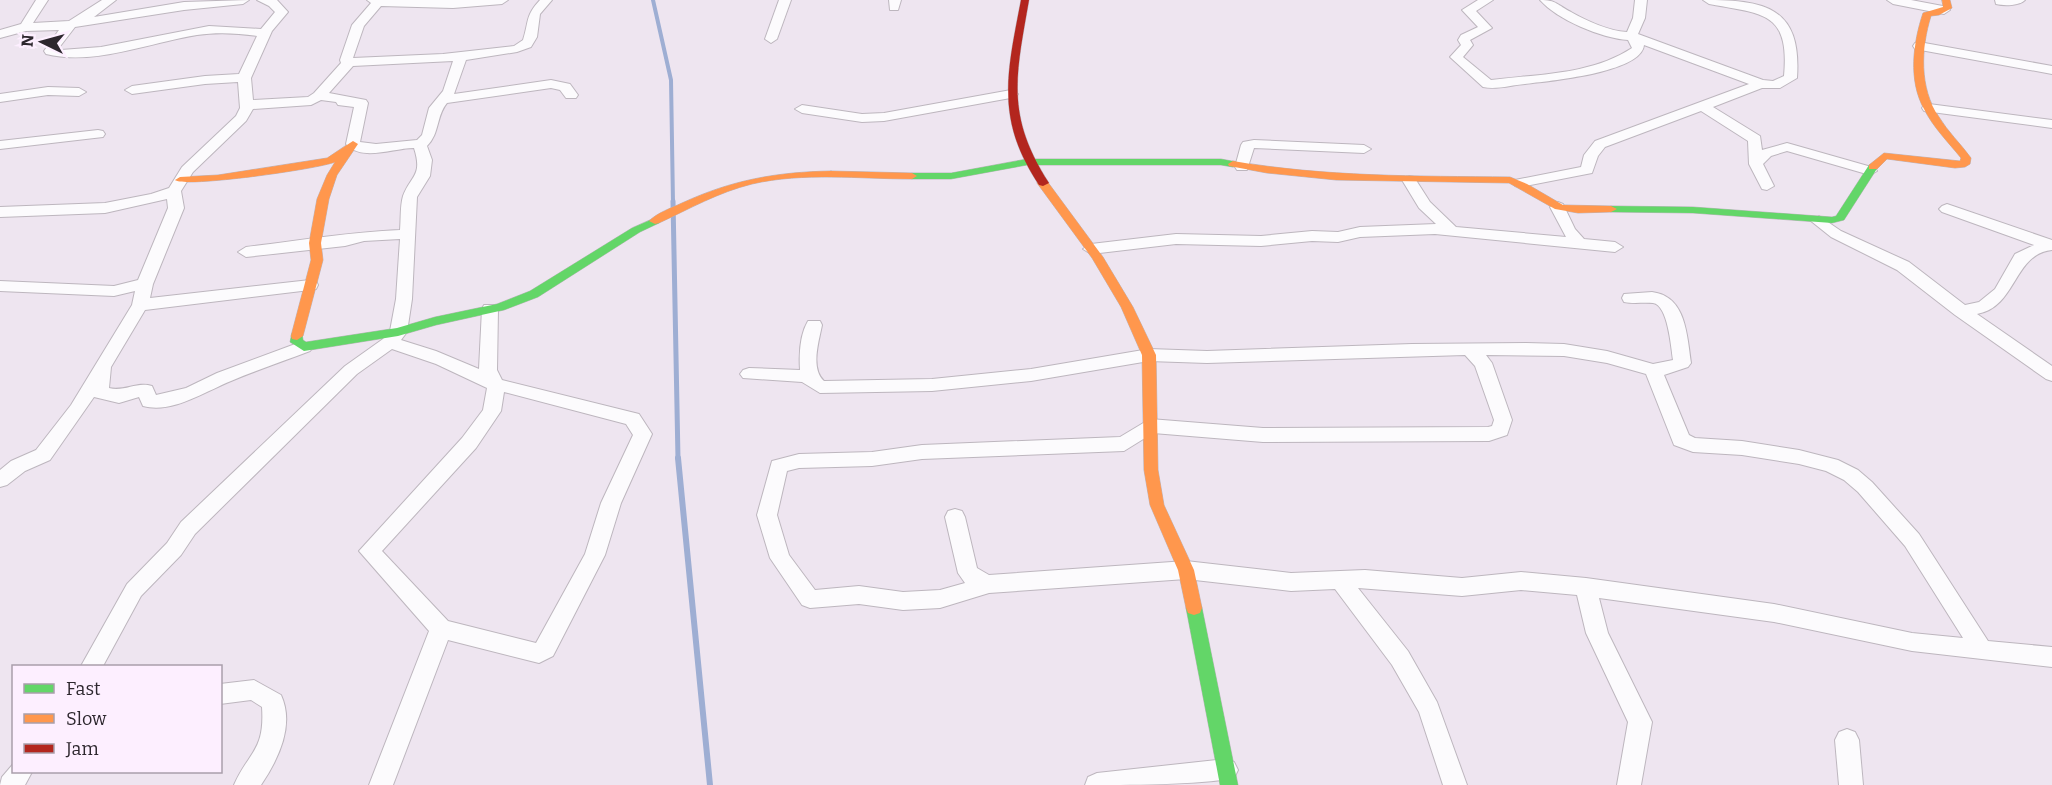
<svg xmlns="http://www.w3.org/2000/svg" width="2052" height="785" viewBox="0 0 2052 785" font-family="Bitter,serif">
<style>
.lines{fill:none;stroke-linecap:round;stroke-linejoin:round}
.stream-far2{stroke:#9eaed3;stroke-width:4}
.stream-far1{stroke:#9eaed3;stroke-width:5}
.stream{stroke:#9eaed3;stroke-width:6}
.street-casing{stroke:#bdb6be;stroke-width:2}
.fast-casing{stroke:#bdb6be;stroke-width:1}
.slow-casing{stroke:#bdb6be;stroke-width:1}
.jam-casing{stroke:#bdb6be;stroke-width:1}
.street{fill:#fcfbfd;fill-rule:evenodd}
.fast{fill:#63d668;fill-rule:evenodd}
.slow{fill:#ff974d;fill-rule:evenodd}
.jam{fill:#b3261e;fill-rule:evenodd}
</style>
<rect width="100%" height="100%" fill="#eee5f0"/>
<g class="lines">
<!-- stream-far2 -->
<path class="stream-far2" d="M653,0l18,80 2,123"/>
<!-- stream-far1 -->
<path class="stream-far1" d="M673,201l5,258"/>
<!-- stream -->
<path class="stream" d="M678,458l32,327"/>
<!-- street casing -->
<g class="street-casing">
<g id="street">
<path d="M36,0h12l-15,23 36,-2 33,-21h14l-22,17 90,-15 65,-2 -6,4 -59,6 -109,17 -17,22 3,1 40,-3 108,-21 52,3 14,-17 -6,-6 -12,-6h20l11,12 -16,19 -21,47 2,22 55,-3 6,-4 27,-30 -1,-3 12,-35 19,-22 -4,-3h141l-6,4 -49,4 -72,-2 -17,20 -11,32 90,-4 71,-8 9,-6c6,-18 2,-24 17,-40h12l-12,14 -3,23 -6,10 -14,5 -51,8 -12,34 97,-14 19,4 8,11 -2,3h-10l-6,-8 -9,-2 -104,15c-11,13 -7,30 -20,43l5,14 -2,16 -13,21 -5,102 -5,33 -6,8 35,11 43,18 3,-60 2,-4h12l2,4 -1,61 5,10 137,34 13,20 -31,69 -16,52 -52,101 -14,7 -91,-23 -55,145h-24l60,-154 -70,-80 103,-113 21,-28 4,-22 -51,-24 -44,-15 -35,25 -162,160 -14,21 -40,41 -38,70h-22l46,-82 40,-41 14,-21 164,-156 38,-27 7,-8 6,-32 4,-60 -36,2 -19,5 -99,11 -8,-5 8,-5c51,-6 104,-15 154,-17 1,-10 0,-24 3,-34 8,-21 20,-20 11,-48 -21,0 -52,14 -68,-4l8,-37 -16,-2 -2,-3 -15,-2 -10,5 -58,4 -7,12 -53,51 -12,19 3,17 -31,76 -3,14 160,-18 6,1 2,4 -2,4 -6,1 -165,20 -34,57 -2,21c16,4 28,-7 43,-2l4,9 30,-7 31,-15 81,-30h12l3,4 -3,4c-26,10 -53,19 -79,30 -27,11 -59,33 -88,25l-4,-9 -20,6 -25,-6 -44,63 -25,11 -18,14 -7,2v-17l11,-9 25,-11 35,-45 61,-100 3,-14 -21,5 -114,-5v-10l114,5 24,-6 30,-72 -1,-9 -62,14 -105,4v-10l105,-4 46,-9 18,-6 13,-21 54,-51 4,-8 -2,-26 -33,2 -73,10 -7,-4 7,-4 73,-10 34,-2 18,-38c-20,-3 -40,-4 -60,-1 -49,8 -103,31 -151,19l-2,-3 15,-21 -33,1 -26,7v-8l21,-6zM453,61l-10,30 -14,17 -7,27 -5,5 -41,4 -16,-2 8,-39 -2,-3 -37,-7 24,-27zM504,392l122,32 7,11 -32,68 -16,51 -49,89 -88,-22 -66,-70 94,-103 25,-37z"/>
<path d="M779,0h12l-14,39 -6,4 -6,-4z"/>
<path d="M889,0h12l-3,10h-8z"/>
<path d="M1478,0h15l-17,11 16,17 -22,12 3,5 -10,12 28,23c47,-6 100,-5 141,-32l-4,-8c-27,-2 -70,-20 -88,-40 17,0 17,5 31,12 16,9 38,19 56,20l6,-14 2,-18h12l-2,18 -7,16 125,46 10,1 11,-5c6,-65 -22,-62 -75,-72l-6,-4c61,0 99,6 94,78l-17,10h-18l-49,19 47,29 2,14 25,-7 88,25 2,3 -7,4 -83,-24 -16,5 -8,8 11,22 -7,4 -5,-1 -13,-25 -1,-23 -47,-30 -96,36 -7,9 -6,17 -72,14 -5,-1 -2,-3 2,-3 66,-13 3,-12 11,-14 154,-57 -105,-39c-2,28 -97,36 -119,39 -13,1 -29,6 -42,3l-33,-30 11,-12 -3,-5 3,-5 17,-8 -16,-17z"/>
<path d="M1887,0h24l37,7 2,3 -6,4 -51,-10z"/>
<path d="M1995,0h30c-6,6 -21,6 -29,4z"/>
<path d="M1919,42l133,24v8l-137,-25 -2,-3 2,-3z"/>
<path d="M48,87l31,1 7,4 -7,4 -31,-1 -48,7v-8z"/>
<path d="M1011,90l7,4 -2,3 -132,24 -22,1 -60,-9 -7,-4 7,-4 60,9 22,-1z"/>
<path d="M1929,104l123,16v8l-128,-17 -2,-3 2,-3z"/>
<path d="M98,130l5,1 2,3 -2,3 -103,12v-8z"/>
<path d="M1254,140l110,5 7,4 -7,4 -110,-5 -7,22h-10l-2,-3 6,-22 2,-3z"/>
<path d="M1409,176l5,1 16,25 26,25 110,10 -16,-30 8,-5 5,2 12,25 9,10 31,3 8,5 -8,5 -180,-18 -75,3 -22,5 -26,-1 -51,5 -85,-2 -85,10 -8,-5 8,-5 85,-10 85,2 51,-5 26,1 22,-5 76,-3 -17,-16 -17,-28z"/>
<path d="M1947,204l105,36v10c-39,4 -35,57 -75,64l75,52v15l-6,-2 -91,-64 -58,-45 -66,-33 -20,-16 8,-5 22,15 68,31 56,43 14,-3 16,-13 20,-35 19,-9 -92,-33 -3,-3 3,-3z"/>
<path d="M1652,292c34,4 35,43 39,71l-3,4 -24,8 25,60 6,3 47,3 57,9 39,10 20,10 14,12 47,52 69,107 64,6v20l-140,-16 -138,-29 -175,-24 9,35 44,89 -11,63h-24l11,-63 -42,-89 -9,-38 -56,-5 -59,6 -104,-8 50,63 29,51 30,83h-24l-24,-73 -27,-47 -57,-76 -44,2 -105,-12 -197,14 -49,15 -37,2 -44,-6 -49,4 -8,-3 -32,-47 -13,-43 15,-54 27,-7 73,-2 50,-7 198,-8 30,-18 113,9 225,-1 4,-1 2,-6 -19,-54 -10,-11 -258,8 -58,-2 -118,20 -99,10 -112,2 -18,-11 -59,-4 -3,-4 3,-4 6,-2 51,2c-1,-15 0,-36 8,-49h12l2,4c-3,16 -12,43 2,56l108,-2 99,-10 118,-20 58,2 205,-7 114,-1 38,1 43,7 46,13 20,-4c-2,-13 -5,-55 -20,-57 -10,-1 -19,1 -29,-1l-2,-4 2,-4zM1486,355l78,1 43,7 39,11 28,71 19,7 49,3 57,9 27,7 18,9 14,12 47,54 58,92 -51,-5 -138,-29 -188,-26 -65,-6 -59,6 -97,-8 -74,3 -105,-12 -197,14 -12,-7 -12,-51 -3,-6 -7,-2 -7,2 -3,6 13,56 7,10 -25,7 -37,2 -44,-6 -44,4 -26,-35 -12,-40 10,-44 12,-3 73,-2 50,-7 202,-8 29,-18 110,9 226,-1 18,-6 5,-15 -20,-57z"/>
<path d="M254,680l27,15c14,30 -3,65 -20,90h-27c15,-34 31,-34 28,-78l-11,-7 -31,4v-20z"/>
<path d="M1847,729l8,3 4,8 4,45h-24l-4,-45 4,-8z"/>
<path d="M1226,759l8,3 4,8 -4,8c-34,7 -110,7 -149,7l3,-8 9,-4z"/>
<path d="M14,763v9h18l-7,13h-25l2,-8z"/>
</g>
</g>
<!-- fast casing -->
<g class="fast-casing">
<g id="fast">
<path d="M1027,159h194l16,3 1,2 -5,3 -12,-2h-194l-76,14h-39l-5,-3 5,-3h39z"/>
<path d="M1873,164l5,3 -34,53 -12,3 -139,-10 -82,-1 -6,-3 6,-3 82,1 139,10 4,-1 33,-51z"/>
<path d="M655,218l6,3 -2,2 -19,9 -102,65 -34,13 -68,15 -38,11 -94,15 -14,-9 2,-9h10l1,7 3,2 91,-14 38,-11 62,-13 33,-13 102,-63z"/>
<path d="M1194,601l6,2 2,5 36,177h-18l-34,-177 2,-5z"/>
</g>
</g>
<!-- slow casing -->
<g class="slow-casing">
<g id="slow">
<path d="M1942,0h8l2,8 -13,7 -8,1c-10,32 -12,72 8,101 9,15 22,27 32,41l-1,6 -5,3 -10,1 -68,-9 -10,10h-8v-4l15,-12 76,8 1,-3c-13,-16 -28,-31 -37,-49 -16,-29 -11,-66 -1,-96l20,-6z"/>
<path d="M353,141l5,3 -21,31 -8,24 -8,44 2,17 -20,76 -6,4 -5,-1 -1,-3 20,-76 -2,-17 8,-44 10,-24 8,-13c-16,7 -151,26 -160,18l5,-3 38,-2 109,-17z"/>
<path d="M1233,161c92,16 184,15 277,16l17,7 36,21 48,1 6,3 -6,3 -33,1 -23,-4 -46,-26 -173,-3 -69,-7 -38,-7 -1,-2z"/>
<path d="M831,171l81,2 5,3 -5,3c-53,0 -108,-7 -160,5 -33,8 -63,25 -93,39l-4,1 -6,-3c8,-8 22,-13 33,-18 50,-23 94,-31 149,-32z"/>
<path d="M1043,180l4,1 56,76 30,50 23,48 2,115 6,35 30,65 8,38 -2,5 -6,2 -6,-2 -2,-5 -8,-38 -28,-65 -6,-35 -2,-115 -21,-48 -29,-49 -55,-75z"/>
</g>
</g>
<!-- jam casing -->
<g class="jam-casing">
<path id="jam" d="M1021,0h8c-13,75 -24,115 20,183l-6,3 -4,-1c-44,-66 -32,-112 -18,-185z"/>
</g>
<!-- street -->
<use href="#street" class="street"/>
<!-- fast -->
<use href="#fast" class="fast"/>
<!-- slow -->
<use href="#slow" class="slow"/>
<!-- jam -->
<use href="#jam" class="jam"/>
</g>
<!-- legend -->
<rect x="12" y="665" width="210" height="108" fill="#fdefff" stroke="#a99fab" stroke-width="1.5"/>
<rect x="24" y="684" width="30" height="9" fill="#63d668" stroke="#a99fab" stroke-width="1.5"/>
<text x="66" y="695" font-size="18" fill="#2c262d">Fast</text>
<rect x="24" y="714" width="30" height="9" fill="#ff974d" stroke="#a99fab" stroke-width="1.5"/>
<text x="66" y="725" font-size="18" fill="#2c262d">Slow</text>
<rect x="24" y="744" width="30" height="9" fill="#b3261e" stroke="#a99fab" stroke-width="1.5"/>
<text x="66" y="755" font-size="18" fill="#2c262d">Jam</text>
<!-- north arrow -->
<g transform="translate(42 42) rotate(275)" stroke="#fdefff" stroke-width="4.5" paint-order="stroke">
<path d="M0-4.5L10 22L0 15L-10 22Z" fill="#2c262d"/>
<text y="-9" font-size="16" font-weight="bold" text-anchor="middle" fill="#2c262d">N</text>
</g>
</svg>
